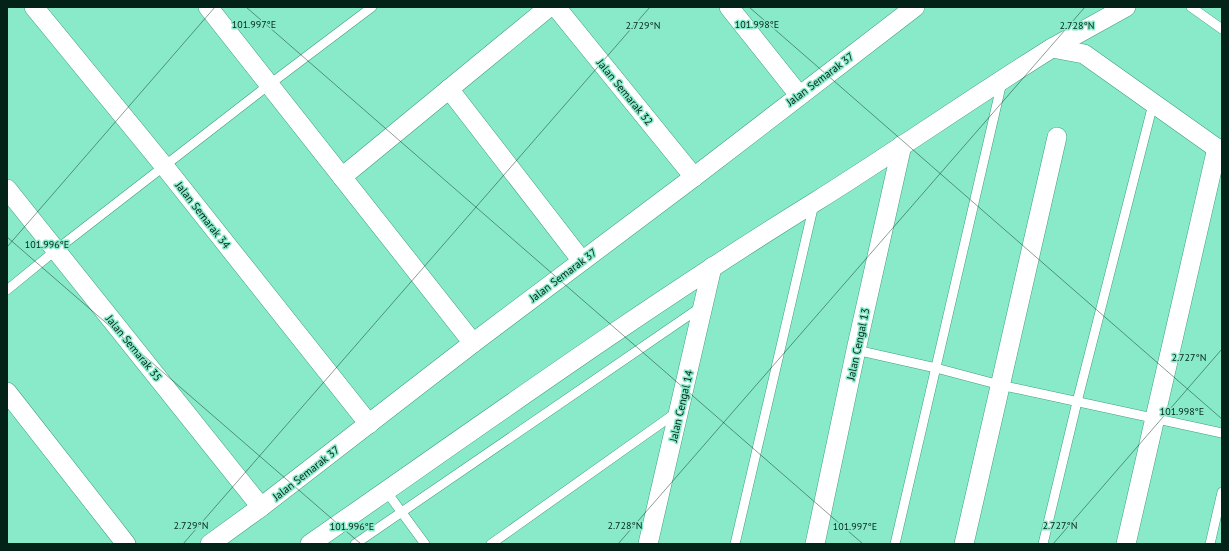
<svg xmlns="http://www.w3.org/2000/svg" width="1229" height="551" viewBox="0 0 1229 551" font-family="'PT Sans',sans-serif">
<style>
.lines{fill:none;stroke-linecap:round;stroke-linejoin:round}
.lane-casing{stroke:#3ba081;stroke-width:10}
.street-casing{stroke:#3ba081;stroke-width:20}
.lane{stroke:#fff;stroke-width:9}
.street{stroke:#fff;stroke-width:19}
.ticks{fill:none;stroke:#032319;stroke-width:1;stroke-opacity:0.45}
.labels{text-anchor:middle;dominant-baseline:central;stroke-width:3;stroke-linejoin:round;paint-order:stroke}
.street-label{font-size:11px;fill:#032319;stroke:#89eac9}
.ticks-label{font-size:10px;text-anchor:middle;fill:#032319;stroke:#89eac9;stroke-width:3;stroke-linejoin:round;paint-order:stroke}
</style>
<rect width="100%" height="100%" fill="#89eac9"/>
<g class="lines">
<!-- lane casing -->
<g class="lane-casing">
<g id="lane">
<path d="M1191,7l31,22"/>
<path d="M7,290l49,-40 214,-166 102,-77"/>
<path d="M856,350l80,18 64,17 222,48"/>
<path d="M386,491l39,53"/>
<path d="M355,544l346,-237"/>
<path d="M491,544l186,-132"/>
<path d="M735,544l79,-340"/>
<path d="M895,544l107,-462"/>
<path d="M1043,544l34,-142 76,-298"/>
<path d="M1210,544l12,-52"/>
</g>
</g>
<!-- street casing -->
<g class="street-casing">
<g id="street">
<path d="M34,7l131,160 204,257"/>
<path d="M208,7l265,336"/>
<path d="M556,7l138,170"/>
<path d="M729,7l70,88"/>
<path d="M1052,48l74,-41"/>
<path d="M449,89l133,172"/>
<path d="M342,177l207,-170"/>
<path d="M7,189l254,318"/>
<path d="M7,392l119,152"/>
<path d="M210,544l51,-37 212,-164 221,-166 221,-170"/>
<path d="M310,544c167,-116 332,-235 505,-342 80,-50 157,-104 237,-154l32,6 138,98"/>
<path d="M648,544l64,-277"/>
<path d="M815,544l41,-194 46,-205"/>
<path d="M964,544l93,-407"/>
<path d="M1126,544l91,-396"/>
</g>
</g>
<!-- lane -->
<use href="#lane" class="lane"/>
<!-- street -->
<use href="#street" class="street"/>
</g>
<!-- ticks -->
<path class="ticks" d="M246,7l617,537M749,7l473,412M7,237l354,307M7,247l208,-240M183,544l467,-537M618,544l467,-537M1053,544l169,-195"/>
<g class="labels">
<!-- street labels -->
<g class="street-label">
<text transform="translate(820 79) rotate(-37)">Jalan Semarak 37</text>
<text transform="translate(625 92) rotate(51)">Jalan Semarak 32</text>
<text transform="translate(203 215) rotate(52)">Jalan Semarak 34</text>
<text transform="translate(563 275) rotate(-37)">Jalan Semarak 37</text>
<text transform="translate(858 344) rotate(-78)">Jalan Cengal 13</text>
<text transform="translate(134 348) rotate(51)">Jalan Semarak 35</text>
<text transform="translate(681 406) rotate(-77)">Jalan Cengal 14</text>
<text transform="translate(306 473) rotate(-38)">Jalan Semarak 37</text>
</g>
</g>
<g class="ticks-label">
<text x="254" y="28">101.997°E</text>
<text x="757" y="28">101.998°E</text>
<text x="643" y="29">2.729°N</text>
<text x="1077" y="29">2.728°N</text>
<text x="47" y="248">101.996°E</text>
<text x="1189" y="361">2.727°N</text>
<text x="1182" y="415">101.998°E</text>
<text x="191" y="529">2.729°N</text>
<text x="625" y="529">2.728°N</text>
<text x="1060" y="529">2.727°N</text>
<text x="352" y="530">101.996°E</text>
<text x="855" y="530">101.997°E</text>
</g>
<!-- border -->
<rect width="1229" height="551" fill="none" stroke="#032319" stroke-width="16"/>
</svg>
